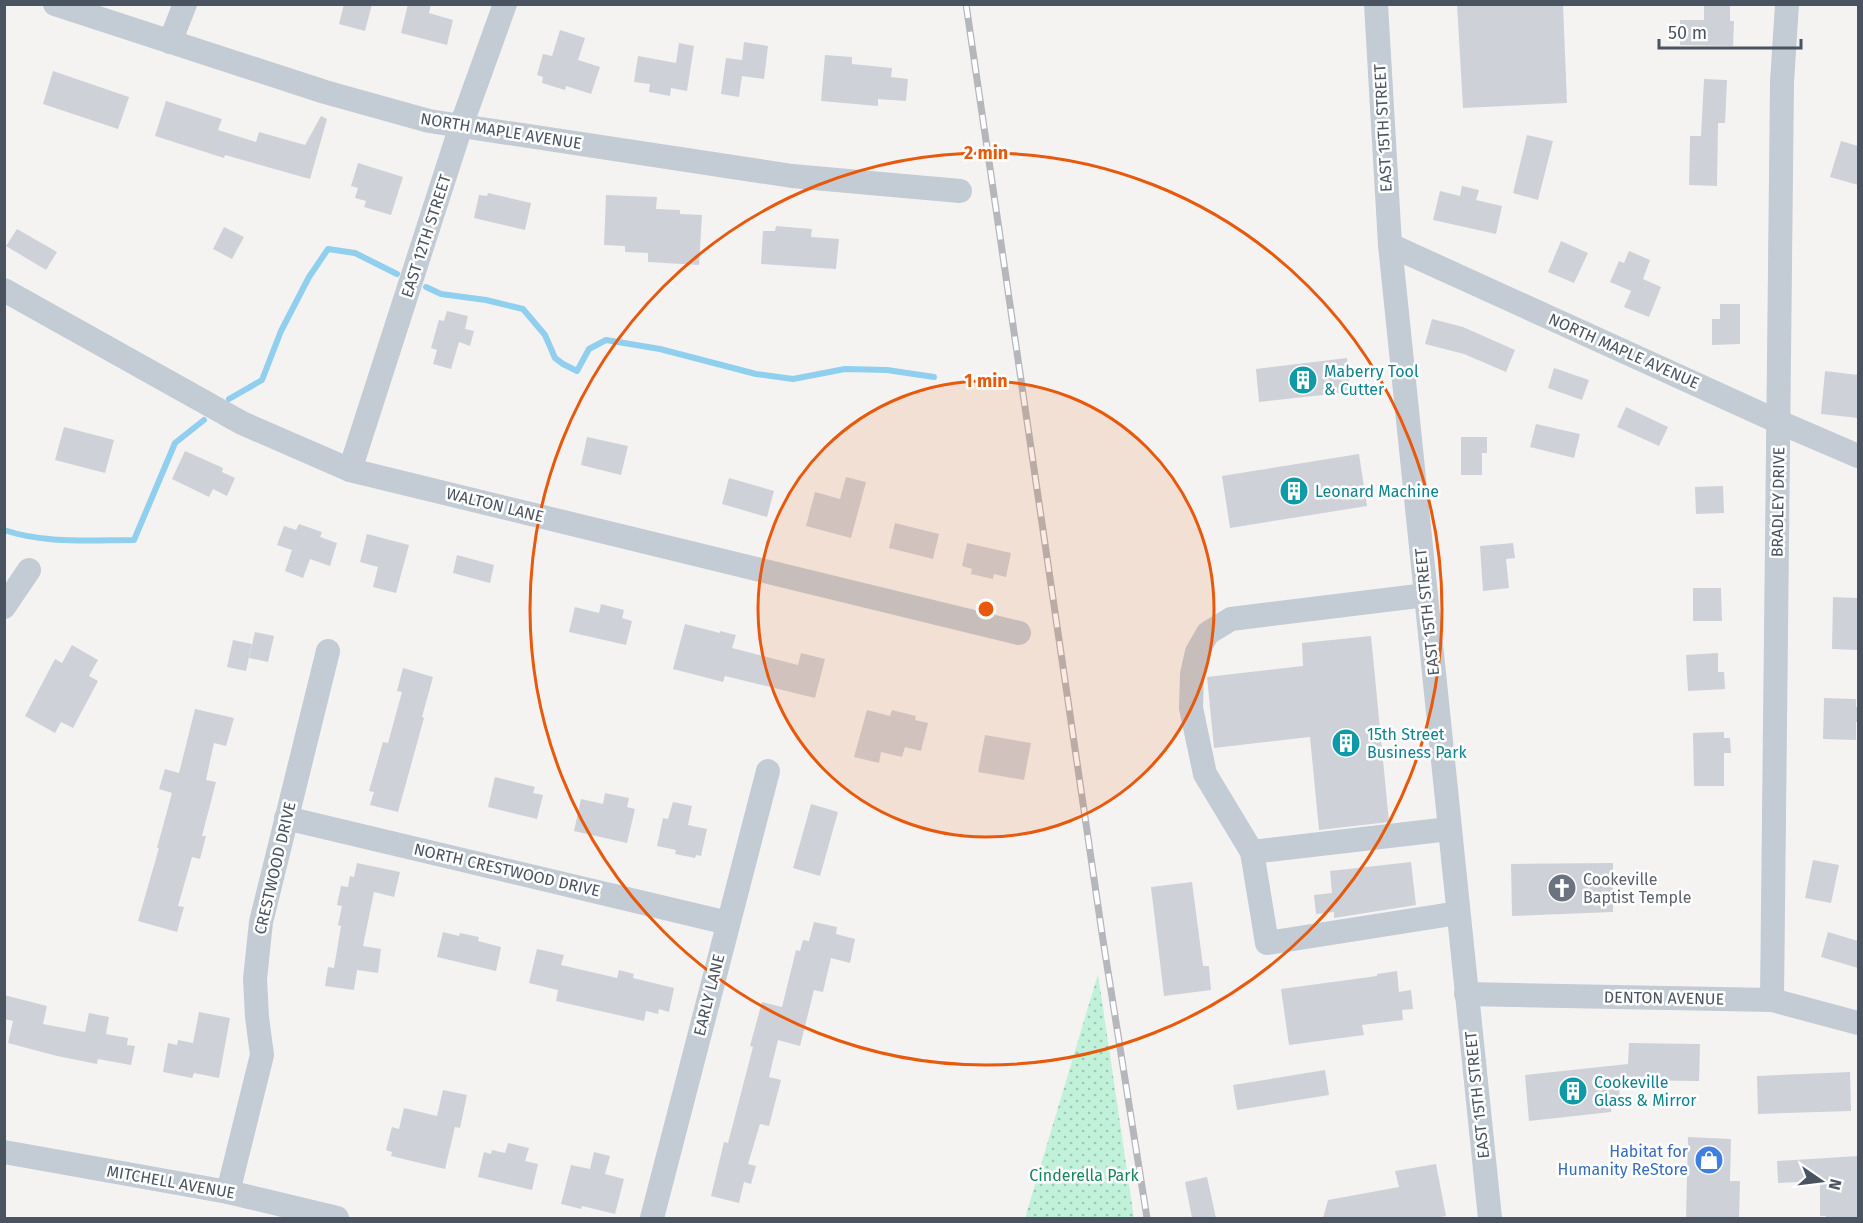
<svg xmlns="http://www.w3.org/2000/svg" width="1863" height="1223" viewBox="0 0 1863 1223" font-family="'Fira Sans',sans-serif">
<style>
.grass{fill:url(#grass-dots)}
.lines{fill:none;stroke-linecap:round;stroke-linejoin:round}
.stream{stroke:#90cfee;stroke-width:6}
.building{fill:#ced1d8}
.minor{stroke:#c3cbd4;stroke-width:24}
.rail-casing{stroke:#b5b7bd;stroke-width:7}
.rail{stroke:#fff;stroke-width:4.5;stroke-dasharray:14;stroke-linecap:butt}
.ring{fill:none;stroke:#e8590c;stroke-width:3}
.labels{text-anchor:middle;dominant-baseline:central;stroke-width:5;stroke-linejoin:round;paint-order:stroke}
.street-label{font-size:16px;fill:#4a5360;stroke:#fff}
.culture-label{font-size:16px;fill:#0d838f;stroke:#fff;text-anchor:start}
.worship-label{font-size:16px;fill:#5b616d;stroke:#fff;text-anchor:start}
.shop-label{font-size:16px;fill:#366cbe;stroke:#fff;text-anchor:end}
.park-label{font-size:16px;fill:#17855b;stroke:#fff}
.centre{fill:#e8590c;stroke:#fff;stroke-width:3}
.ring-label{font-size:18px;text-anchor:middle;font-weight:bold;fill:#e8590c;stroke:#fff;stroke-width:5;stroke-linejoin:round;paint-order:stroke}
</style>
<defs>
<pattern id="grass-dots" width="8" height="8" patternUnits="userSpaceOnUse" patternTransform="scale(1.5)"><rect width="8" height="8" fill="#c2f1da"/><path d="M2 2h.1M6 6h.1" fill="none" stroke="#a0c6b4" stroke-width="1.8" stroke-linecap="round"/></pattern>
</defs>
<rect width="100%" height="100%" fill="#f5f3f2"/>
<!-- grass -->
<path class="grass" d="M1098,974l36,244h-109z"/>
<g class="lines">
<!-- stream -->
<g class="stream">
<path d="M426,287l15,7 45,6 37,9 22,26 10,23 8,6 14,7 12,-22 17,-9 54,9 96,25 37,5 52,-10 42,1 47,7"/>
<path d="M229,399l33,-19 19,-49 28,-54 19,-28 27,4 42,21"/>
<path d="M4,530c41,14 87,10 130,10l41,-97 29,-23"/>
</g>
</g>
<!-- building -->
<g class="building">
<path d="M344,4h28l-7,27 -26,-7z"/>
<path d="M408,4h23l-2,9 24,7 -6,25 -46,-12z"/>
<path d="M1457,4h106l4,99 -104,5z"/>
<path d="M1704,4h26v17h4l-1,25 -53,-1v-25h24z"/>
<path d="M560,30l25,8 -7,22 22,7 -9,27 -25,-8 -1,4 -23,-7 1,-6 -6,-2 6,-21 9,2z"/>
<path d="M744,42l24,4 -4,33 -22,-3 -3,21 -18,-3 5,-36 16,2z"/>
<path d="M679,43l15,3 -7,45 -16,-3 -1,8 -21,-4 1,-8 -16,-2 4,-26 38,7z"/>
<path d="M825,55l27,2v7l40,4 -1,9 17,2 -2,22 -28,-2v7l-57,-5z"/>
<path d="M53,71l76,26 -11,32 -75,-25z"/>
<path d="M1704,79l23,1 -2,43h-7l-1,63 -28,-1 1,-49h11z"/>
<path d="M166,101l56,18 -4,11 38,12 3,-10 46,13 16,-29 6,3 -17,60 -85,-24 -1,3 -69,-22z"/>
<path d="M1527,135l26,6 -15,59 -25,-7z"/>
<path d="M1841,141l17,5v39l-28,-8z"/>
<path d="M358,163l45,14 -12,38 -27,-8 2,-6 -11,-3 3,-10 -7,-2z"/>
<path d="M1462,186l17,4 -3,10 26,6 -6,28 -63,-14 7,-29 20,5z"/>
<path d="M488,193l43,10 -6,27 -51,-12 5,-23 8,1z"/>
<path d="M606,195l51,2 -1,12 24,1v4l22,1 -3,50 -51,-3v-9l-23,-1v-6l-21,-1z"/>
<path d="M776,226l36,3 -1,8 28,2 -3,30 -75,-5 2,-33h12z"/>
<path d="M224,227l20,10 -12,22 -19,-10z"/>
<path d="M17,229l40,23 -11,18 -40,-24z"/>
<path d="M1561,241l27,12 -14,30 -26,-11z"/>
<path d="M1629,251l21,9 -7,19 18,8 -12,30 -25,-10 7,-16 -21,-9 9,-21 5,2z"/>
<path d="M1720,304h20v40l-28,1v-26h8z"/>
<path d="M447,311l21,5 -3,13 9,2 -4,15 -11,-4 -8,27 -18,-5 4,-14 -6,-2 8,-28 5,1z"/>
<path d="M1432,319l31,8 52,23 -9,22 -42,-18 -39,-10z"/>
<path d="M1347,358l3,34 -91,10 -3,-33z"/>
<path d="M1554,368l35,12 -7,20 -34,-12z"/>
<path d="M1825,371l33,4v43l-37,-4z"/>
<path d="M1626,407l42,20 -9,19 -42,-19z"/>
<path d="M1536,424l44,10 -6,24 -44,-11z"/>
<path d="M64,427l50,13 -9,33 -50,-13z"/>
<path d="M587,437l41,9 -7,29 -40,-10z"/>
<path d="M1461,437h26v16h-5v22h-21z"/>
<path d="M185,451l38,17 -1,4 13,6 -8,18 -14,-7 -4,8 -37,-18z"/>
<path d="M1359,454l8,52 -137,22 -8,-52z"/>
<path d="M846,477l20,5 -15,56 -45,-12 9,-34 25,7z"/>
<path d="M729,478l45,13 -7,26 -45,-13z"/>
<path d="M1723,486l1,27 -28,1 -1,-27z"/>
<path d="M895,523l44,11 -6,25 -44,-11z"/>
<path d="M299,524l23,8 -2,5 17,6 -7,23 -20,-7 -7,19 -18,-7 7,-21 -15,-5 7,-19 12,4z"/>
<path d="M367,534l42,11 -13,48 -23,-6 5,-20 -18,-5z"/>
<path d="M967,543l44,10 -5,24 -12,-3 -1,5 -22,-5 1,-5 -10,-3z"/>
<path d="M1513,543l2,15 -9,1 3,29 -26,3 -3,-45z"/>
<path d="M457,555l37,10 -4,18 -37,-10z"/>
<path d="M1693,588h28l1,33h-29z"/>
<path d="M1833,597l25,1v52l-26,-1z"/>
<path d="M601,604l23,6 -2,8 10,3 -6,24 -57,-13 6,-25 24,6z"/>
<path d="M685,624l35,9v-2l16,4 -4,13 66,17 3,-12 24,6 -10,39 -90,-22 -2,6 -50,-13z"/>
<path d="M255,632l19,4 -6,26 -19,-4z"/>
<path d="M1371,636l18,186 -70,8 -9,-93 -96,11 -7,-71 96,-11 -1,-23z"/>
<path d="M233,640l19,4 -6,27 -19,-4z"/>
<path d="M72,645l26,15 -9,16 9,5 -25,47 -12,-6 -6,11 -30,-17 30,-57 7,4z"/>
<path d="M1718,653v19h6l1,17 -37,2 -2,-36z"/>
<path d="M403,668l30,9 -11,40 2,1 -26,94 -28,-7 4,-13 -5,-1 14,-49 5,1 14,-51 -5,-1z"/>
<path d="M1824,698l32,1v8h2v15h-2v18l-33,-1z"/>
<path d="M195,709l39,9 -8,28 -12,-3 -8,37 10,2 -14,54h4l-6,23 -8,-2 -14,49 6,1 -7,25 -39,-11 21,-73h-2l15,-55 -13,-4 6,-20 14,4z"/>
<path d="M867,710l23,6 2,-6 24,6 -1,4 13,3 -7,28 -16,-4 -3,10 -21,-5 -2,11 -25,-6z"/>
<path d="M1724,732v6h6l1,15h-7v33h-30l-1,-53z"/>
<path d="M985,735l46,8 -7,37 -46,-8z"/>
<path d="M495,777l40,10 -2,6 10,2 -6,24 -49,-12z"/>
<path d="M605,793l24,5 -2,9 8,2 -8,34 -53,-12 7,-32 22,5z"/>
<path d="M673,802l19,4 -4,19 19,4 -6,27 -5,-1 -1,3 -20,-4 1,-4 -19,-4 6,-28 5,1z"/>
<path d="M811,804l27,8 -18,64 -27,-8z"/>
<path d="M1813,860l26,5 -8,38 -26,-5z"/>
<path d="M1411,862l5,43 -82,13v-6l-18,2 -2,-19 18,-2 -2,-22z"/>
<path d="M357,863l43,9 -6,25 -20,-5 -11,54 18,3 -3,24 -21,-3 -3,20 -29,-4 3,-19 6,1 7,-42 -3,-1 4,-19 -5,-1 4,-19 7,1 2,-11 4,1z"/>
<path d="M1613,863v49l-101,4 -1,-52z"/>
<path d="M1192,882l11,84h6l2,24 -47,6 -13,-109z"/>
<path d="M814,922l23,5 -1,7 19,5 -5,24 -19,-5 -8,34 -9,-2 -14,56 -22,-6 -9,37 12,3 -12,46 -9,-2 -12,40 8,2 -5,18 -7,-2 -5,21 -28,-7 13,-54 4,1 25,-96 -3,-1 12,-44 20,5 14,-57 4,1 3,-11 6,1z"/>
<path d="M443,932l16,4 1,-3 19,4 -1,4 23,6 -5,24 -59,-14z"/>
<path d="M1828,932l30,9v27l-37,-11z"/>
<path d="M537,949l27,6 -3,10 56,13 2,-8 15,4 -1,4 41,10 -5,24 -10,-3 -1,5 -12,-3 -2,10 -88,-20 2,-11 -29,-7z"/>
<path d="M1397,971l2,21 12,-2 2,19 -11,1 1,10 -41,5 2,10 -75,10 -8,-56 96,-13v-2z"/>
<path d="M4,995l43,11 -4,18 42,8 4,-19 20,4 -3,17 22,4 -1,7 8,1 -4,19 -33,-6 -1,5 -40,-8 -49,-13 5,-22 -9,-2z"/>
<path d="M199,1012l31,6 -11,60 -25,-5 -2,5 -29,-6 5,-29 9,2 1,-5 15,3z"/>
<path d="M1629,1043l71,1 -1,37 -81,-1 3,26 -10,1v5l-82,9 -4,-46 103,-11z"/>
<path d="M1325,1070l4,25 -92,15 -4,-25z"/>
<path d="M1850,1072l1,39 -93,3 -1,-38z"/>
<path d="M443,1090l24,5 -7,33 -5,-1 -10,42 -54,-13 1,-4 -6,-2 6,-23 7,2 5,-21 33,8z"/>
<path d="M1688,1137l43,2 -1,42h10l-1,37h-53z"/>
<path d="M508,1143l21,5 -4,13 13,3 -6,26 -54,-13 6,-25 7,2 1,-4 13,3z"/>
<path d="M594,1152l16,4 -5,18 19,5 -9,35 -33,-8 -1,3 -20,-5 10,-39 19,4z"/>
<path d="M1858,1156l-1,62h-31v-2h-6v-35l-42,2 -1,-22z"/>
<path d="M1436,1164l10,52 -11,2h-112l5,-18 71,-13 -4,-16z"/>
<path d="M1207,1177l9,41h-24l-7,-36z"/>
</g>
<g class="lines">
<!-- minor -->
<g class="minor">
<path d="M55,4l270,88 104,29 363,55 168,15"/>
<path d="M1376,4l14,241 100,973"/>
<path d="M170,42l15,-38"/>
<path d="M1390,245l389,177 79,34"/>
<path d="M4,290l238,133 108,47 669,163"/>
<path d="M350,470l111,-344 44,-122"/>
<path d="M4,607l25,-37"/>
<path d="M286,818l442,105"/>
<path d="M1449,829l-197,23 15,91 191,-30"/>
<path d="M1252,852l-47,-78 -14,-66 1,-34 5,-22 11,-19 23,-14 195,-24"/>
<path d="M1466,994l306,6 86,23"/>
<path d="M1772,1000l10,-918 5,-78"/>
<path d="M4,1152l224,40 109,26"/>
<path d="M228,1192l34,-137 -5,-38 -2,-38 6,-57 67,-271"/>
<path d="M652,1218l116,-447"/>
</g>
<!-- rail casing -->
<g class="rail-casing">
<path id="rail" d="M966,4l137,936 44,278"/>
</g>
<!-- rail -->
<use href="#rail" class="rail"/>
</g>
<!-- distance rings -->
<circle cx="986" cy="609" r="228" fill="#e8590c" fill-opacity=".12"/>
<g class="ring">
<circle cx="986" cy="609" r="228"/>
<circle cx="986" cy="609" r="456"/>
</g>
<!-- icons -->
<defs>
<g id="building-disc" transform="scale(1.5)"><circle r="9.5" fill="#0f9aa8" stroke="#fff"/><path d="M-4-6H4V6H1V3H-1V6H-4ZM-2.5-4.3h1.7v1.8h-1.7ZM.8-4.3h1.7v1.8H.8ZM-2.5-1h1.7V.8h-1.7ZM.8-1h1.7V.8H.8Z" fill="#fff"/></g>
<g id="church-disc" transform="scale(1.5)"><circle r="9.5" fill="#6b7280" stroke="#fff"/><path d="M-1.2-6h2.4v3.5h3.3v2.4h-3.3V6h-2.4V-.1h-3.3v-2.4h3.3Z" fill="#fff"/></g>
<g id="shop-disc" transform="scale(1.5)"><circle r="9.5" fill="#3f7fe0" stroke="#fff"/><path d="M-5-2.5h2.3a2.7 3.5 0 0 1 5.4 0H5L5.5 6h-11ZM-1.5-2.5h3a1.5 2.3 0 0 0-3 0Z" fill="#fff"/></g>
</defs>
<g fill-rule="evenodd">
<use href="#building-disc" x="1303" y="380"/>
<use href="#building-disc" x="1294" y="491"/>
<use href="#building-disc" x="1346" y="743"/>
<use href="#church-disc" x="1562" y="888"/>
<use href="#building-disc" x="1573" y="1091"/>
<use href="#shop-disc" x="1709" y="1160"/>
</g>
<g class="labels">
<!-- street labels -->
<g class="street-label">
<text transform="translate(1383 128) rotate(-93)">EAST 15TH STREET</text>
<text transform="translate(501 131) rotate(9)">NORTH MAPLE AVENUE</text>
<text transform="translate(426 236) rotate(-72)">EAST 12TH STREET</text>
<text transform="translate(1624 351) rotate(24)">NORTH MAPLE AVENUE</text>
<text transform="translate(1778 502) rotate(-89)">BRADLEY DRIVE</text>
<text transform="translate(495 505) rotate(14)">WALTON LANE</text>
<text transform="translate(1427 612) rotate(-96)">EAST 15TH STREET</text>
<text transform="translate(275 868) rotate(-77)">CRESTWOOD DRIVE</text>
<text transform="translate(507 870) rotate(13)">NORTH CRESTWOOD DRIVE</text>
<text transform="translate(709 995) rotate(-76)">EARLY LANE</text>
<text transform="translate(1664 998) rotate(1)">DENTON AVENUE</text>
<text transform="translate(1477 1095) rotate(-96)">EAST 15TH STREET</text>
<text transform="translate(171 1182) rotate(10)">MITCHELL AVENUE</text>
</g>
<!-- culture labels -->
<g class="culture-label">
<text x="1324" y="371">Maberry Tool<tspan x="1324" dy="18">&amp; Cutter</tspan></text>
<text x="1315" y="491">Leonard Machine</text>
<text x="1367" y="734">15th Street<tspan x="1367" dy="18">Business Park</tspan></text>
<text x="1594" y="1082">Cookeville<tspan x="1594" dy="18">Glass &amp; Mirror</tspan></text>
</g>
<!-- worship labels -->
<g class="worship-label">
<text x="1583" y="879">Cookeville<tspan x="1583" dy="18">Baptist Temple</tspan></text>
</g>
<!-- shop labels -->
<g class="shop-label">
<text x="1688" y="1151">Habitat for<tspan x="1688" dy="18">Humanity ReStore</tspan></text>
</g>
<!-- park labels -->
<g class="park-label">
<text x="1084" y="1175">Cinderella Park</text>
</g>
</g>
<circle cx="986" cy="609" r="9" class="centre"/>
<g class="ring-label">
<text x="986" y="159">2 min</text>
<text x="986" y="387">1 min</text>
</g>
<!-- border -->
<rect width="1863" height="1223" fill="none" stroke="#4a5360" stroke-width="12"/>
<!-- north arrow -->
<g transform="translate(1821 1181) rotate(104)" stroke="#ffffff" stroke-width="4.5" paint-order="stroke">
<path d="M0-4.5L10 22L0 15L-10 22Z" fill="#4a5360"/>
<text y="-9" font-size="16" font-weight="bold" text-anchor="middle" fill="#4a5360">N</text>
</g>
<!-- scale -->
<path d="M1659 39v9h142v-9" fill="none" stroke="#4a5360" stroke-width="3"/>
<text x="1668" y="39" font-size="18" fill="#4a5360" stroke="#ffffff" stroke-width="4.5" paint-order="stroke">50 m</text>
</svg>
